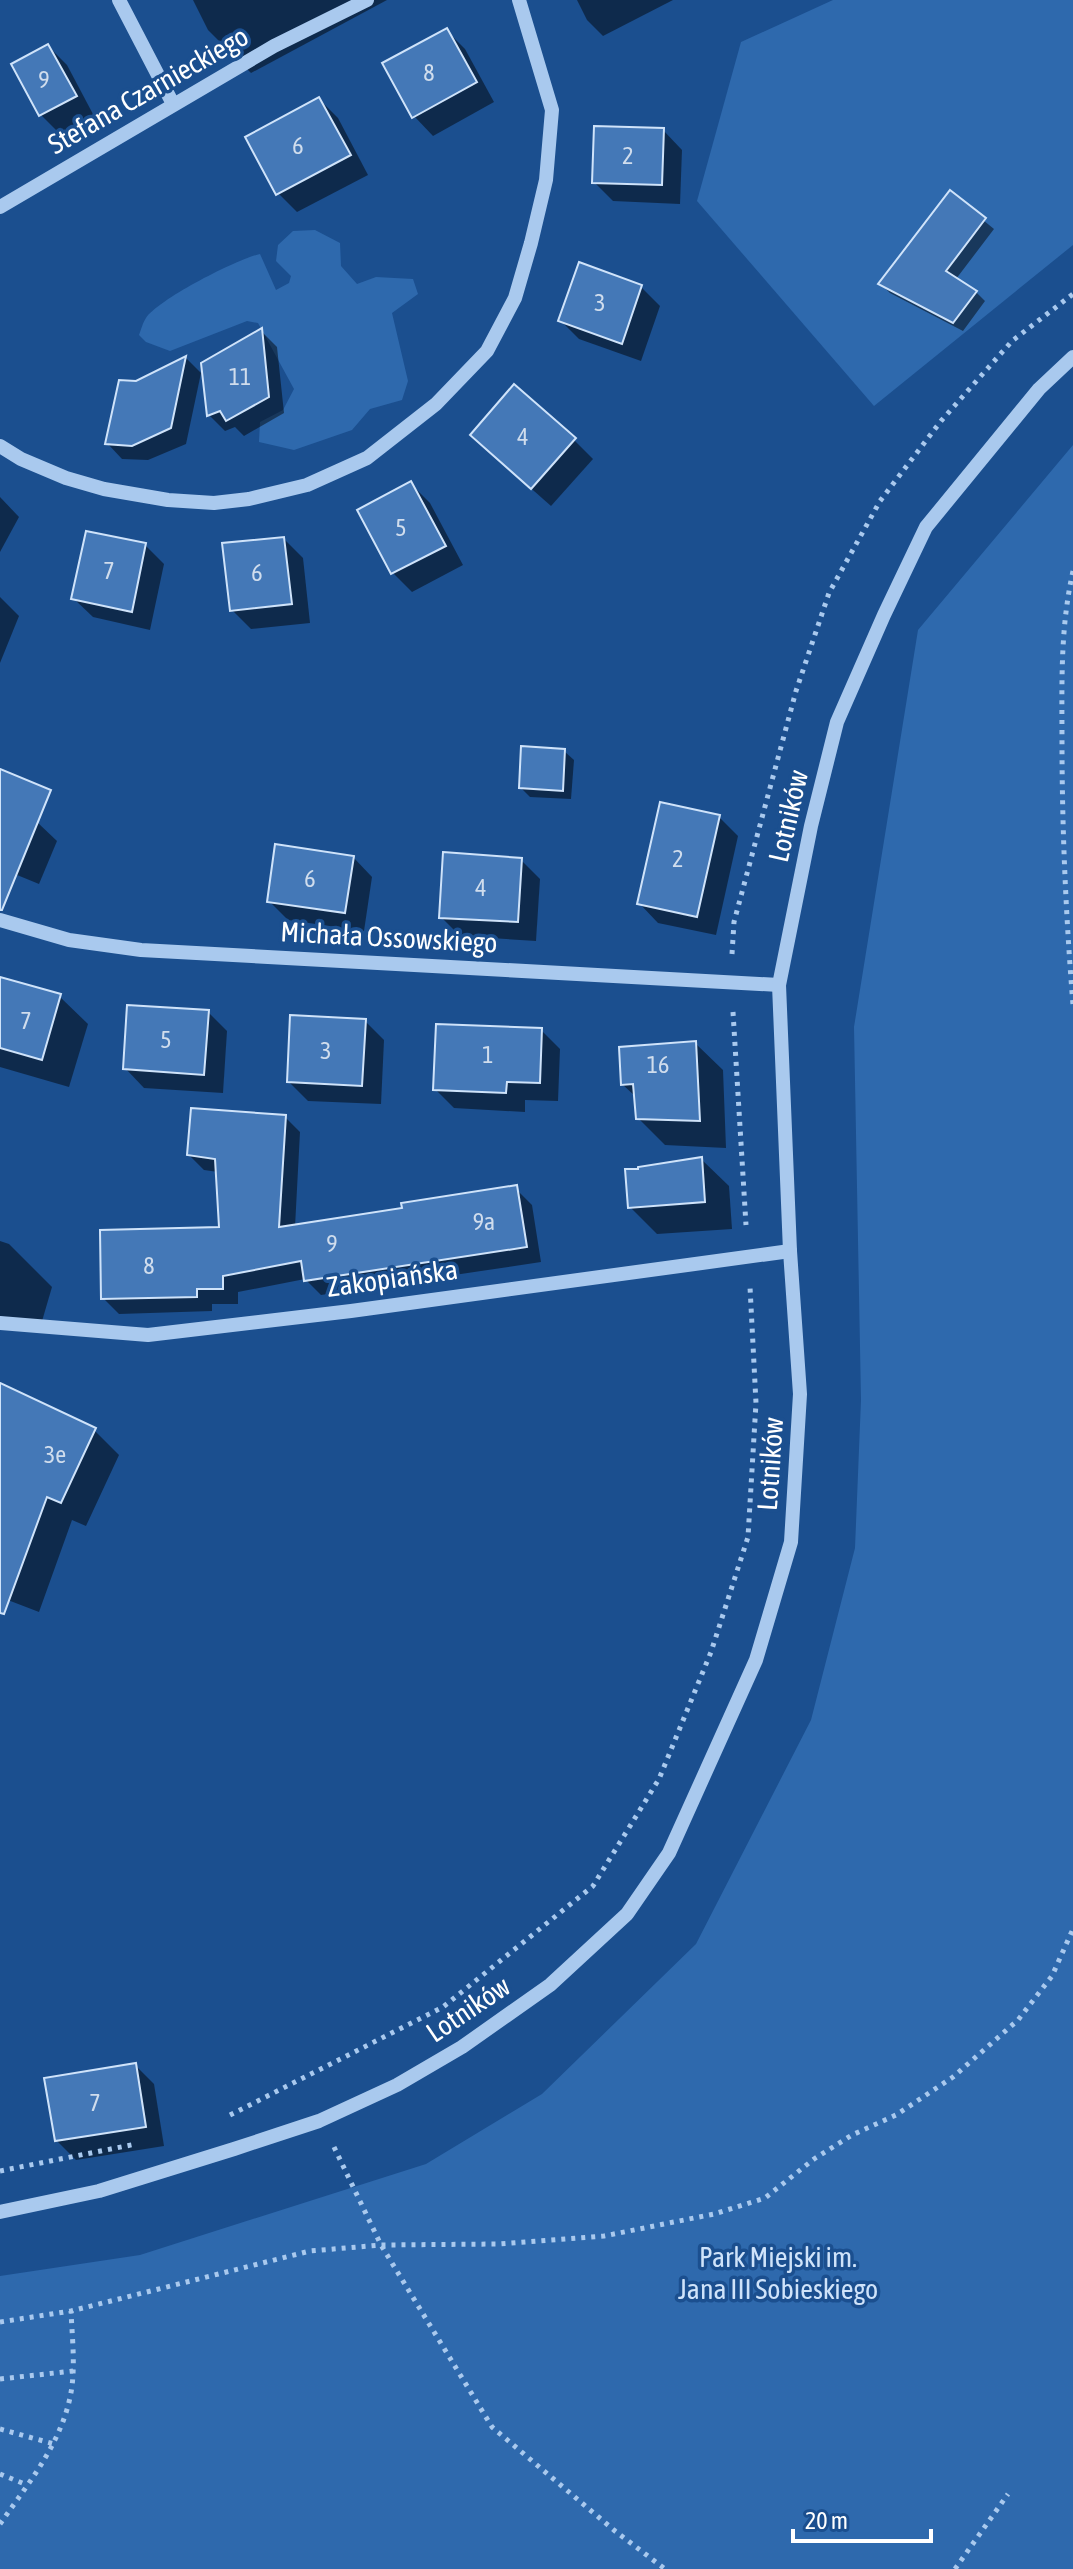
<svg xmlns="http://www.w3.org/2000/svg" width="1073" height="2569" viewBox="0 0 1073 2569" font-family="'Asap Condensed',sans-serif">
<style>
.green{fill:#2e69ad}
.shadow{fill:#0007}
.building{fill:#4478b7;stroke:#cfe3fa;stroke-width:2}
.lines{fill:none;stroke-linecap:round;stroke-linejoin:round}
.path{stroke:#a9c9ee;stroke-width:5;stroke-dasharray:4 6;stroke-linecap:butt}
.minor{stroke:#a9c9ee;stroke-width:14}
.labels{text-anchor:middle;stroke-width:7;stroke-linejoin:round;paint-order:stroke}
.number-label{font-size:24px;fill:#d0dded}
.street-label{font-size:28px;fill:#fff;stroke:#1b4f8f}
.park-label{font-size:28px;fill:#cfe3fa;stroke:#1b4f8f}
</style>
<rect width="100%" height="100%" fill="#1b4f8f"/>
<!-- green -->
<g class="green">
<polygon points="833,0 1073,0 1073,245 874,406 697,201 741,42"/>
<path d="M315 230 340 243 341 266 357 284 376 277 413 279 418 294 392 313 408 381 402 400 370 409 352 430 294 450 259 442 260 422 283 410 294 389 258 323 247 321 170 351 146 342 139 335C141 330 143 322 146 318 159 299 237 259 260 254L276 290 289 283 291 276 276 261 278 245 293 231Z"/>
<polygon points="1073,445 1073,2569 0,2569 0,2276 140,2255 426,2164 542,2094 696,1944 811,1720 855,1548 861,1400 854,1027 918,630"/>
</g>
<!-- shadow -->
<g class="shadow">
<polygon points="193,0 387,0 251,73 208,30"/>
<polygon points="577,0 673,0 603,36 587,20"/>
<polygon points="446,30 465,49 494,102 433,136 414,116"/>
<polygon points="48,46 67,65 94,116 60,134 41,115"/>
<polygon points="319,99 338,118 368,175 297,212 278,193"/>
<polygon points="663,130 682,150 680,204 613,201 594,182"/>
<polygon points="950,193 994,229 956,279 976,292 985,301 963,331 890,293 881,284"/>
<polygon points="580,265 641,287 660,306 641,361 579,339 560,320"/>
<polygon points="261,331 277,347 284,413 244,436 235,427 225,431 209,415 204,364"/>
<polygon points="186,358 201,373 186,444 148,460 122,459 107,443 136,383"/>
<polygon points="574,440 593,459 551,506 492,454"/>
<polygon points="411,484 430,503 463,565 412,592 393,573 360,510"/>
<polygon points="0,497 19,517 0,552"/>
<polygon points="284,539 303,558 310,623 251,629 232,610"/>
<polygon points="145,545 164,564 150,630 93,617 73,598"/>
<polygon points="0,597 19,616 0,663"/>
<polygon points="564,751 574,760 571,799 530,797 521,788"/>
<polygon points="0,799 37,822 57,841 39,884 0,868"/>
<polygon points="719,817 738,836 716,935 658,923 639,903"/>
<polygon points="353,857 372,877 364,931 288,920 269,901"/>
<polygon points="521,860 540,879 536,941 460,936 441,917"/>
<polygon points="0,979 59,996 88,1024 69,1087 0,1067"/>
<polygon points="208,1012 227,1031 223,1093 144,1088 125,1068"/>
<polygon points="365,1021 384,1040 381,1104 308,1101 289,1082"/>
<polygon points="541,1030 560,1049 558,1101 525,1100 525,1112 454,1108 435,1089"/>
<polygon points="695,1043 723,1070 726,1148 665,1145 638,1118 636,1097 622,1084"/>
<polygon points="285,1117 300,1132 295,1227 517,1190 532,1205 541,1262 321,1295 305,1279 238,1292 238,1304 212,1304 212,1311 119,1314 103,1298 221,1229 218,1172 204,1170 189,1155"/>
<polygon points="701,1159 729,1186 732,1229 657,1234 630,1207"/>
<polygon points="0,1241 9,1244 52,1287 40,1328 0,1316"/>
<polygon points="0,1386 94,1430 119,1455 86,1526 72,1520 39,1612 0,1597"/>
<polygon points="135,2065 154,2084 164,2146 76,2160 57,2141"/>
</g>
<!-- building -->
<g class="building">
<polygon points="447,28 477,82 412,118 382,63"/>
<polygon points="48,44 77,96 39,116 11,64"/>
<polygon points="319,97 351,155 276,195 245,137"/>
<polygon points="594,126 664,128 662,185 592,183"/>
<polygon points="950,190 986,218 946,271 977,291 953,323 878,284"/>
<polygon points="579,262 642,285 622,344 558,321"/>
<polygon points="262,328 269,397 226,421 220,411 207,416 201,363"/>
<polygon points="186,356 171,428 132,446 105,444 119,380 136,381"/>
<polygon points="514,384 576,438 531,489 470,435"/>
<polygon points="411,481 446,546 391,574 357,510"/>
<polygon points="86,531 146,543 132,612 71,599"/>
<polygon points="284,537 292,604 230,611 222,543"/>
<polygon points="521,746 565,749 563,791 519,788"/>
<polygon points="0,769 51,790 2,910 0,910"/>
<polygon points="660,802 720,815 697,917 637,904"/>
<polygon points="275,844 354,856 345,913 267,902"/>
<polygon points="443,852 522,858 518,922 439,918"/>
<polygon points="0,977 61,994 42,1060 0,1048"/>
<polygon points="127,1005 209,1010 204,1075 123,1069"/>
<polygon points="290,1015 366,1019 362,1086 287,1082"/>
<polygon points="436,1024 542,1028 540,1083 507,1082 506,1093 433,1090"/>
<polygon points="696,1041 700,1121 636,1119 633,1084 621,1085 619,1047"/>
<polygon points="191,1108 286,1115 279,1227 402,1208 401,1203 517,1185 527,1247 304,1281 301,1261 223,1276 223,1289 197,1289 197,1297 101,1299 100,1230 219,1227 215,1159 187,1155"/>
<polygon points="702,1157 705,1202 628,1208 625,1169 638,1169 638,1167"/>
<polygon points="0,1383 96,1428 61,1503 47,1497 4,1614 0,1613"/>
<polygon points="136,2063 146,2127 55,2141 44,2078"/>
</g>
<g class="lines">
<!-- path -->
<g class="path">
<path d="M1073 571C1060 629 1062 683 1062 742 1062 830 1066 918 1073 1005"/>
<polyline points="732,954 734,922 796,691 829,593 880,501 941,421 1012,341 1073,294"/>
<polyline points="733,1012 746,1225"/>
<polyline points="230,2115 443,2007 593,1886 659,1779 711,1652 748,1537 756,1403 750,1287"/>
<polyline points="334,2147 381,2245 492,2427 615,2531 665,2569"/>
<polyline points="0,2171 136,2144"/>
<polyline points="0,2322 71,2311 310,2251 381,2245 498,2244 604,2236 714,2214 765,2198 814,2159 852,2135 896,2115 953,2077 1018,2020 1052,1976 1073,1929"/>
<polyline points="0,2379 73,2371"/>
<polyline points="0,2429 54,2444"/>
<polyline points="0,2474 27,2485"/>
<path d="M0 2524C30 2481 65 2439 72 2386 75 2361 72 2335 71 2311"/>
<polyline points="955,2569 1008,2494"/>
</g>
<!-- minor -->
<g class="minor">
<polyline points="119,0 173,104"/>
<polyline points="0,207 274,46 367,0"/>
<polyline points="0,446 21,459 66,478 104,489 168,500 214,503 249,499 307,485 367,458 436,404 487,351 515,298 531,243 546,180 552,110 519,0"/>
<polyline points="0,920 69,940 141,950 779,985"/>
<polyline points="0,1323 148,1335 351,1311 790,1251"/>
<polyline points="0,2212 99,2191 234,2149 319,2121 397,2085 462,2047 550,1985 627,1914 669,1853 756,1660 791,1542 800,1394 790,1251 779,985 811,826 837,722 884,615 926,527 1039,389 1073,357"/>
</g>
</g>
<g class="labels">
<!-- number labels -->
<g class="number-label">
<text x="429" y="81">8</text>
<text x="44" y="88">9</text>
<text x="298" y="154">6</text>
<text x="628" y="164">2</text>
<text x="600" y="311">3</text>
<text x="240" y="385">11</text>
<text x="523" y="445">4</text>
<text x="401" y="536">5</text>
<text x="109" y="579">7</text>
<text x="257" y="581">6</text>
<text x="678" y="867">2</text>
<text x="310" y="887">6</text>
<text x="481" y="896">4</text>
<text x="26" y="1029">7</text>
<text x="166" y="1048">5</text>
<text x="326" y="1059">3</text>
<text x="488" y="1063">1</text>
<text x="658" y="1073">16</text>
<text x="484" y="1230">9a</text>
<text x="332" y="1252">9</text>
<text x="149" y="1274">8</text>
<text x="55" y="1463">3e</text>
<text x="95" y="2111">7</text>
</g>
<!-- street labels -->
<g class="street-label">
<text transform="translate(148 90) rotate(-30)" y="10">Stefana Czarnieckiego</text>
<text transform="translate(788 816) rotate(-77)" y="10">Lotników</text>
<text transform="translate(389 937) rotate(3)" y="10">Michała Ossowskiego</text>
<text transform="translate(392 1278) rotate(-8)" y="10">Zakopiańska</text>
<text transform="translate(770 1464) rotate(-86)" y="10">Lotników</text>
<text transform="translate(468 2009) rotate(-34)" y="10">Lotników</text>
</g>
<!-- park labels -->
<g class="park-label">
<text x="778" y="2267">Park Miejski im.<tspan x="778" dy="32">Jana III Sobieskiego</tspan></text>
</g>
</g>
<!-- scale -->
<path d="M793 2529v12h138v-12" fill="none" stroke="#ffffff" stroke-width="4"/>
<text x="805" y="2529" font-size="24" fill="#ffffff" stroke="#1b4f8f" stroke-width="6" paint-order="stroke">20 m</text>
</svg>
